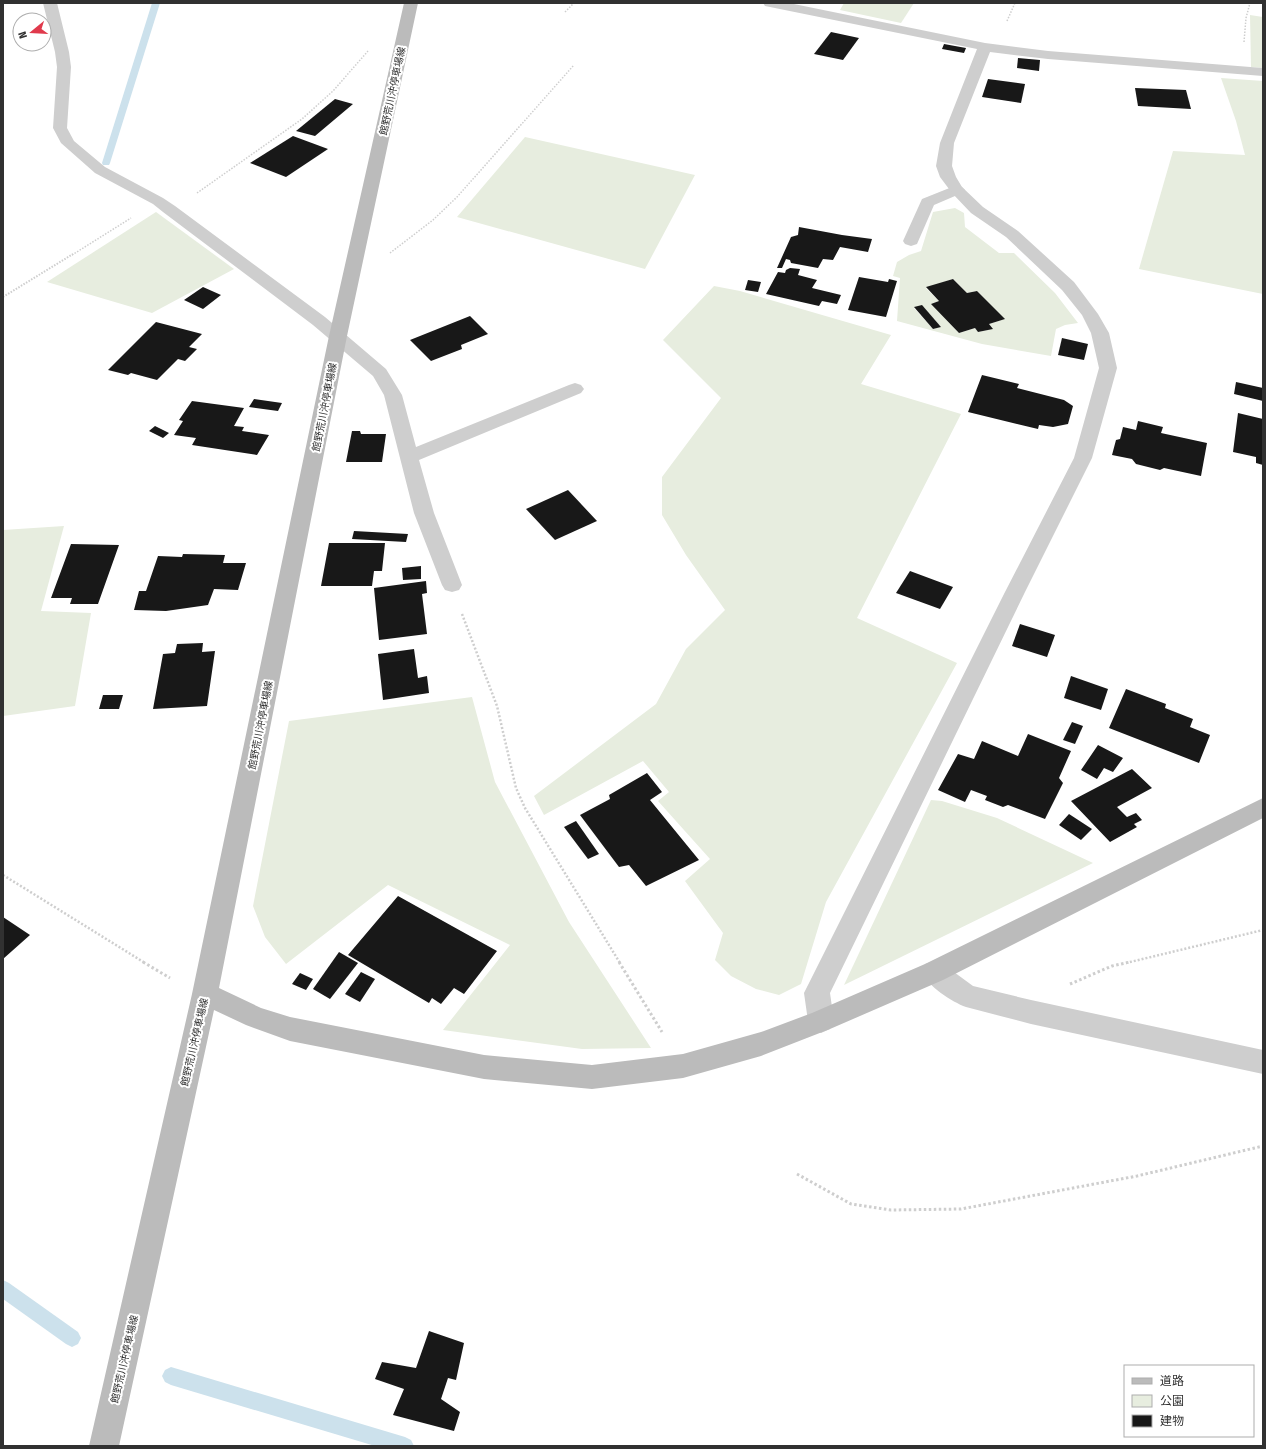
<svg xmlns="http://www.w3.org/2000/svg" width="1266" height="1449" viewBox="0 0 1266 1449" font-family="'Fira Sans Condensed','Noto Sans JP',sans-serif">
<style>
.green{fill:#e7eddf;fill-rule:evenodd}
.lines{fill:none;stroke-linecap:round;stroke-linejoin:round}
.stream{fill:#cce1ec;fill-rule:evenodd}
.building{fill:#181818}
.path-far3{stroke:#cecece;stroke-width:1.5;stroke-dasharray:1.5 1.5;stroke-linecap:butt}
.path-far2{stroke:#cecece;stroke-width:2;stroke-dasharray:1.5 1.5;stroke-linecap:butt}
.path-far1{stroke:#cecece;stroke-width:2.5;stroke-dasharray:2 2;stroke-linecap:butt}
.path{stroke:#cecece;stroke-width:3;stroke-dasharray:2.5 2.5;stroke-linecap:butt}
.lane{fill:#cecece;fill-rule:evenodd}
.street{fill:#cecece;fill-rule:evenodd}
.secondary{fill:#bbb;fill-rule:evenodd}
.labels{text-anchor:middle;stroke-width:4;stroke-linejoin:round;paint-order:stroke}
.street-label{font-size:10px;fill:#313131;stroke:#fff}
</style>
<rect width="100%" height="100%" fill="#fff"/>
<!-- green -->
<g class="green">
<polygon points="844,3 914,3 901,23 840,10"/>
<polygon points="1250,15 1263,17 1263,68 1251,67"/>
<polygon points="1221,78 1263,81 1263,294 1139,269 1173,151 1245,155 1236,121"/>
<polygon points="525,137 695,175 645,269 457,217"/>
<path d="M955 208 964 213 965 227 999 253H1014L1055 293 1078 323 1065 325 1056 329 1051 356 982 344 897 321 900 278 893 276 897 262 909 255 921 251 933 212ZM953 279 967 293 977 291 1004 319 989 324 992 329 978 332 975 328 959 333 932 304 939 301 926 288ZM922 306 941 327H940L933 329 914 308Z"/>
<polygon points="156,212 234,269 152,313 47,282"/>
<polygon points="714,286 740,291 891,335 861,384 961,414 857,618 957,663 826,902 801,984 779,995 756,989 731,976 715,960 723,933 685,881 710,859 658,801 669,792 643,761 544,815 534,796 656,704 686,649 725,610 686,555 662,515 662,477 721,398 663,340"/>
<polygon points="64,526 41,611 91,613 75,706 3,716 3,530"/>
<polygon points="472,697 495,782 569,922 651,1048 582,1049 443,1030 510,945 388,885 286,964 265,937 253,906 289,721"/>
<polygon points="931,800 942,801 997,818 1093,863 844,985"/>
</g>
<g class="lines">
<!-- stream -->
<g class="stream">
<polygon points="152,3 160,3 110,163 109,165 103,165 102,163"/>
<polygon points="3,1280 9,1283 78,1332 81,1338 78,1344 72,1347 66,1344 3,1299"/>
<polygon points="171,1367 405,1437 411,1440 414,1446 375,1446 171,1385 165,1382 162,1376 165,1370"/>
</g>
</g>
<!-- building -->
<g class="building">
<polygon points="831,32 859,38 843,60 814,54"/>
<polygon points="944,44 966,48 964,53 942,49"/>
<polygon points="1018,58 1040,60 1039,71 1017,68"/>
<polygon points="988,79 1025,84 1021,103 982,97"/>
<polygon points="1135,88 1186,90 1191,109 1138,106"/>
<polygon points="335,99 353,104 315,136 296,131"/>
<polygon points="293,136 328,149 286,177 250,163"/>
<polygon points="799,227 842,235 872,239 868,252 840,247 833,260 823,259 818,268 791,263 790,260 786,259 782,268 777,268 791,237 798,235"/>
<polygon points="790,268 800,269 798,275 817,280 812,288 841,295 837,304 822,301 819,306 766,294 778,272 785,273 786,270"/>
<polygon points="859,277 888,282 889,279 897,281 886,317 848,310"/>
<polygon points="953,279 967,293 977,291 1005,319 989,324 993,329 978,332 975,328 959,333 931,304 939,301 926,287"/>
<polygon points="748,280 761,282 758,292 745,290"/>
<polygon points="203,287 221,295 203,309 184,300"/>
<polygon points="922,305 941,327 933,329 914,307"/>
<polygon points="470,316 488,334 461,345 462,349 431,361 410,340"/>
<polygon points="156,322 202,334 189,347 197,349 185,361 178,359 157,380 131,373 128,375 108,370"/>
<polygon points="1062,338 1088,344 1084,360 1058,355"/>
<polygon points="982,375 1019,384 1017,388 1064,400 1073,406 1068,424 1053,427 1039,425 1038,429 968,412"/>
<polygon points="1236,382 1263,388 1263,401 1234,394"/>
<polygon points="254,399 282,403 278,411 249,407"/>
<polygon points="192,401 244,408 234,426 244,427 242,431 269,435 257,455 192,445 196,438 174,435 183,421 179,420"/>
<polygon points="1238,413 1263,419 1263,465 1256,463 1256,457 1233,452"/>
<polygon points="1138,421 1163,427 1161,433 1207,443 1201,476 1164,468 1160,470 1136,464 1132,459 1112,455 1116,440 1120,439 1123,427 1136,430"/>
<polygon points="155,426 169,433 163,438 149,431"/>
<polygon points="352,431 360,431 361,434 386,434 382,462 346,462"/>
<polygon points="568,490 597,521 555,540 526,509"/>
<polygon points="354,531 408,534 406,542 352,539"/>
<polygon points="329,543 385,543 382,571 374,571 372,586 321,586"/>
<polygon points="71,544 119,545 98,604 70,604 72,598 51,598"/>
<polygon points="183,554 225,555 223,563 246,563 238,590 214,589 208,605 166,611 134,610 139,591 146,591 158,556 182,557"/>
<polygon points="421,566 421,579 403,580 402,568"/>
<polygon points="910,571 953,587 940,609 896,593"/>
<polygon points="426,581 427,593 422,594 427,634 379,640 374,588"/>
<polygon points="1020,624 1055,635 1047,657 1012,646"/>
<polygon points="203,643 202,652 215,651 207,706 153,709 163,654 175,653 177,644"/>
<polygon points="414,649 418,678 427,676 429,693 383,700 378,654"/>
<polygon points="1071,676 1108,689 1101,710 1064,698"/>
<polygon points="1126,689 1166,704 1165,708 1193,719 1190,727 1210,735 1199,763 1109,728"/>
<polygon points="103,695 123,695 119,709 99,709"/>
<polygon points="1072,722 1083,726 1075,744 1063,740"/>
<polygon points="1028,734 1071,751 1059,778 1063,783 1045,819 1008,805 1003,807 985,800 987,796 971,790 965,802 938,790 958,754 974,759 982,741 1018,756"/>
<polygon points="1098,745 1123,758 1113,772 1104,768 1097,779 1081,770"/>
<polygon points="1132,769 1152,788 1117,807 1127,817 1136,813 1142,820 1134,824 1137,827 1110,842 1071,801"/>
<polygon points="647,773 662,792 650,800 699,860 646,886 629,865 619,867 580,815 610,799 609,795"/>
<polygon points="1069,814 1092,829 1081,840 1059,825"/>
<polygon points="576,821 599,854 588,859 564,827"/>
<polygon points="398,896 497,951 464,994 454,988 441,1004 432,998 429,1003 348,955"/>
<polygon points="3,917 30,935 3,959"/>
<polygon points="339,952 358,963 330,999 313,989"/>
<polygon points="361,972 375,979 360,1002 345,994"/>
<polygon points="300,973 313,979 306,990 292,984"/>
<polygon points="429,1331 464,1343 456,1380 448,1378 441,1399 460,1412 454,1431 393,1415 404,1389 375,1379 382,1362 416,1368"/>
</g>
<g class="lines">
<!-- path-far3 -->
<g class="path-far3">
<polyline points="565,12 574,3"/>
<polyline points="1007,21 1015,3"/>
<polyline points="1244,42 1246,18 1250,3"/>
<polyline points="197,193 302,119 333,91 368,51"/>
<polyline points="390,253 433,220 457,197 574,65"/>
<polyline points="72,255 131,218"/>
</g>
<!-- path-far2 -->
<polyline class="path-far2" points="3,297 73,254"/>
<!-- path-far1 -->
<g class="path-far1">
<polyline points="462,614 497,706 516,788 525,808 620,963"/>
<polyline points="3,875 145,963"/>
<polyline points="1126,963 1263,930"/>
</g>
<!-- path -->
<g class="path">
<polyline points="143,962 170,978"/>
<polyline points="619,962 662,1032"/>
<polyline points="1070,984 1112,966 1130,962"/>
<polyline points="797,1174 851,1204 891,1210 961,1209 1137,1176 1263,1146"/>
</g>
<!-- lane -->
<polygon class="lane" points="957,185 962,187 965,190 962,193 934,205 917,244 911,246 905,244 903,241 922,199"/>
<!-- street -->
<g class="street">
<polygon points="43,3 57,3 69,52 71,67 67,128 74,141 105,167 163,198 175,206 325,317 386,369 402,395 416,447 569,385 575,383 581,385 584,389 581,393 419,460 434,513 462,585 459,590 452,592 445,590 442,585 414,513 384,395 373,376 313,325 163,212 153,204 95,173 61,143 53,128 57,67 55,52"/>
<polygon points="763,3 789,3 985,43 1048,51 1263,68 1263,76 1048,59 990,52 954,143 952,166 956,177 962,187 983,207 1018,231 1074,282 1098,314 1109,333 1117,368 1092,458 1025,592 830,993 834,1021 830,1029 821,1033 812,1029 808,1021 804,993 1005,592 1074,458 1099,368 1091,333 1082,315 1062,290 1006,237 971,213 952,193 940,177 936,166 940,143 977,49 770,7 765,6"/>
<path d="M934 961 943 964 973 986 1031 1000 1263 1050V1074L1031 1024 966 1007C952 1002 928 986 921 972L925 964Z"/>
</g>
<!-- secondary -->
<polygon class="secondary" points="404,3 418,3 347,336 219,988 261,1008 290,1017 484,1055 592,1065 683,1054 761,1032 812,1013 925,964 1263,798 1263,818 943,980 830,1029 761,1056 683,1078 592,1089 484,1079 290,1041 246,1025 214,1010 119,1446 89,1446 192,994 329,336"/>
</g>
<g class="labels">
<!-- street labels -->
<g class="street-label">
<text transform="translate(392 91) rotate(-78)" y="4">館野荒川沖停車場線</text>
<text transform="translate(324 407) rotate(-79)" y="4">館野荒川沖停車場線</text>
<text transform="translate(260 725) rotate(-79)" y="4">館野荒川沖停車場線</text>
<text transform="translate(194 1042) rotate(-77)" y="4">館野荒川沖停車場線</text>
<text transform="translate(124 1359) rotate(-77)" y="4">館野荒川沖停車場線</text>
</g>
</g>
<!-- border -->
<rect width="1266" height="1449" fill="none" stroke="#313131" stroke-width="8"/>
<!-- legend -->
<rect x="1124" y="1365" width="130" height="72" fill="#ffffff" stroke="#adadad"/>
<rect x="1132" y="1378" width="20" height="6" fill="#bbbbbb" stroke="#adadad"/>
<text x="1160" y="1385" font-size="12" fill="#313131">道路</text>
<rect x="1132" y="1395" width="20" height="12" fill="#e7eddf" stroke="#adadad"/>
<text x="1160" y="1405" font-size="12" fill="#313131">公園</text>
<rect x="1132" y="1415" width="20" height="12" fill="#181818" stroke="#adadad"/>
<text x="1160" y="1425" font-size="12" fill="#313131">建物</text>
<!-- north arrow -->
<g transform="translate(32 32) rotate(252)"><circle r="19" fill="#ffffff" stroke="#adadad"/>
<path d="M0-3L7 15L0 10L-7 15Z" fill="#e03a4c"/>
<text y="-6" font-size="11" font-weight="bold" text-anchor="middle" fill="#313131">N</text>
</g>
</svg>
